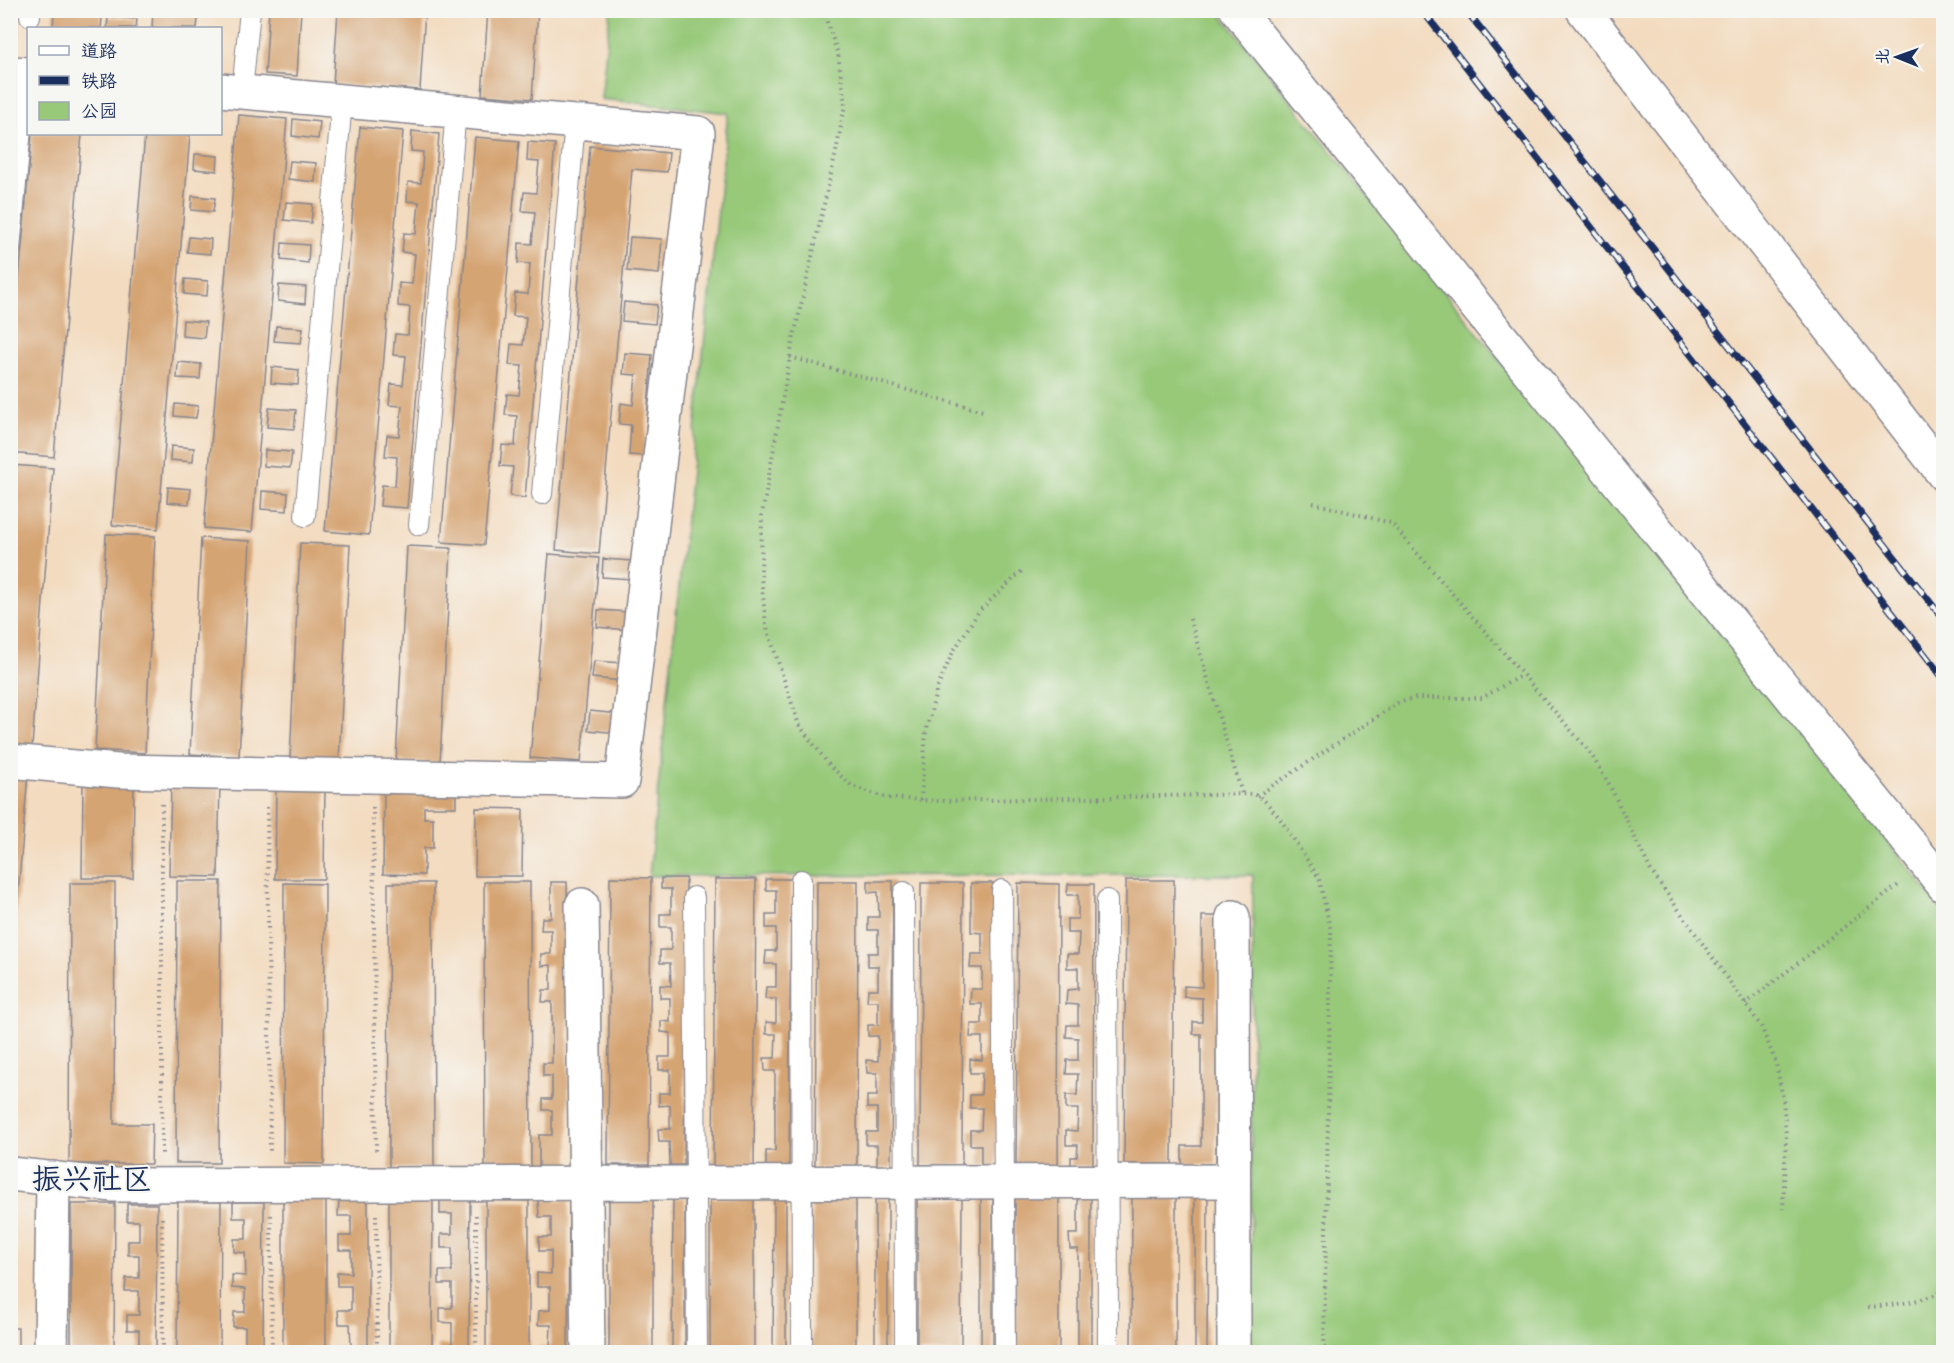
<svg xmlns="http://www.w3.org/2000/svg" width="1954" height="1363" viewBox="0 0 1954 1363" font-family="Caveat,'LXGW WenKai TC',sans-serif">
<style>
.green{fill:#97c979;stroke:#597c6c;stroke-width:1.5}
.building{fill:#d5a473}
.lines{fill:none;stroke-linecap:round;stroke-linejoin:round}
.lane-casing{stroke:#87858e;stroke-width:22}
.street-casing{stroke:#87858e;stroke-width:36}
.secondary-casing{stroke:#87858e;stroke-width:36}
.path{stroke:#87858e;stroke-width:4;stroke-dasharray:1.5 4.5;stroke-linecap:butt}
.lane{stroke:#fff;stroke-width:20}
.street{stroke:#fff;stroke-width:33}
.secondary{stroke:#fff;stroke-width:33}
.rail-casing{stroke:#1b2f5e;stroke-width:7}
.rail{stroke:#f6f6f2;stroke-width:4.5;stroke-dasharray:14;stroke-linecap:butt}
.labels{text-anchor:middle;stroke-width:4.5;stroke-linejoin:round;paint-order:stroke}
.neighbourhood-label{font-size:30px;fill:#1b2f5e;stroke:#f6f6f2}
</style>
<rect width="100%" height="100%" fill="#f6f6f2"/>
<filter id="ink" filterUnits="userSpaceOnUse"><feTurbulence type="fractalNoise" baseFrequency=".0167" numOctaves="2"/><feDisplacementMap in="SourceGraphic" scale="12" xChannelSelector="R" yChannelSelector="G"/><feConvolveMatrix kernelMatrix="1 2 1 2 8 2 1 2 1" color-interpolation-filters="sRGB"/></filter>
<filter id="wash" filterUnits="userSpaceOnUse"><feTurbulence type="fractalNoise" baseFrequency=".008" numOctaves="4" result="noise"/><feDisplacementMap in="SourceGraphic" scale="24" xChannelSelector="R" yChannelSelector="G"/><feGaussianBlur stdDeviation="1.35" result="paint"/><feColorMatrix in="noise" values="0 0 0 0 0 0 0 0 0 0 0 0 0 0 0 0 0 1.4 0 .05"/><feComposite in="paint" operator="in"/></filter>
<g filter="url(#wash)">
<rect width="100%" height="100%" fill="#f3dbbf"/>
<!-- green -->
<polygon class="green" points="610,11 1218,11 1943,910 1943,1352 1250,1352 1253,875 649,876 728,113 601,99"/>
<g id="blocks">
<!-- building -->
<g class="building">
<polygon points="10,10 18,10 16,40 10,40"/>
<polygon points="54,10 103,10 101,28 53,28"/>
<polygon points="153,10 199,10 197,28 152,28"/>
<polygon points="269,10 301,10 297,76 265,74"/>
<polygon points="338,10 425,10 420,90 333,84"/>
<polygon points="488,10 538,10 532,99 482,95"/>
<polygon points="108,17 137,19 136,28 107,28"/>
<polygon points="239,115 287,119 252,532 204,528"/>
<polygon points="293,119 320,122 318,139 292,136"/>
<polygon points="360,127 403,131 369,535 325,531"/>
<polygon points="412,131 439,134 407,508 380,506 382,485 395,486 397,457 385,456 387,435 399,436 402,406 389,405 391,384 403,385 406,356 393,355 395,334 408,335 410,307 398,306 399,283 412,284 415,254 402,252 404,233 416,234 419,202 407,201 408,182 421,183 423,152 411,151"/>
<polygon points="32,134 82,134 54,457 10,453 10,380"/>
<polygon points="145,134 190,134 158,529 112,525"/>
<polygon points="475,137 519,141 484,545 441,542"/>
<polygon points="528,142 555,144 525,498 510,496 513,467 500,466 502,445 515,446 517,416 505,415 507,394 519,395 522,366 509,365 511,344 523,345 526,317 513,316 515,293 528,294 530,264 518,263 519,243 532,244 535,212 522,211 524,192 536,193 539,162 527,161"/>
<polygon points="590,146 669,153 667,172 632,169 599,554 556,550"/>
<polygon points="195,154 218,156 217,171 194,169"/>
<polygon points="290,161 316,163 315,182 288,179"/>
<polygon points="192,196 215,198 213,212 191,210"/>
<polygon points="286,202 313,204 311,223 284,220"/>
<polygon points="189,237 211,239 210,254 187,252"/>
<polygon points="630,237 662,239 659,274 627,271"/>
<polygon points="282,243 309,245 308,263 281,260"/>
<polygon points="185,279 208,281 207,296 184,294"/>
<polygon points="279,285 306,287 305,304 278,301"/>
<polygon points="624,302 657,305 655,324 622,321"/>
<polygon points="183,320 206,322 204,338 182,336"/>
<polygon points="276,326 303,328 301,343 274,341"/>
<polygon points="625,353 652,355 644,456 629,455 631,425 619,424 621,403 633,405 636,375 623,374"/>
<polygon points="178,362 201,364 200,379 177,378"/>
<polygon points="272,367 299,370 298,385 271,383"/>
<polygon points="175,404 198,406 196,418 174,416"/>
<polygon points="269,408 296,410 294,429 267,427"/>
<polygon points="171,446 194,448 193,462 170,460"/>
<polygon points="265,450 292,452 290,468 264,466"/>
<polygon points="10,465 53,468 32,747 10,746"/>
<polygon points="168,487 191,489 189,504 167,502"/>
<polygon points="262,491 288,493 287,511 261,509"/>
<polygon points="106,534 155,536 145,753 95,750"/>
<polygon points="201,538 250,541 239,757 190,754"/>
<polygon points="300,543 350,545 339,761 290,759"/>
<polygon points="407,546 451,548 440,763 396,761"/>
<polygon points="549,554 599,558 581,762 530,758"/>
<polygon points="603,559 633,561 631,579 602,577"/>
<polygon points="598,610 628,612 627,630 597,627"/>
<polygon points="594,661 624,663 622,681 592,678"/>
<polygon points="590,711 619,714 618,733 588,730"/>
<polygon points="10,772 28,774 12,965 10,965"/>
<polygon points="83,779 134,779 133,878 82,878"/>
<polygon points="171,780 220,781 218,877 169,876"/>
<polygon points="276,783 325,783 324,879 275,879"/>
<polygon points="384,787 456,787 456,807 424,807 424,818 433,818 433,848 424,848 424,875 383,874"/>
<polygon points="476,808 523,809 522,876 475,876"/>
<polygon points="610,877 651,878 649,1165 608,1165"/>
<polygon points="661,878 686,878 684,1165 670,1165 669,1142 659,1142 658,1129 670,1129 670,1105 659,1106 659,1093 670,1093 670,1070 659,1070 659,1057 670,1057 670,1033 661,1032 661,1021 670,1022 670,998 660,998 660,985 671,986 670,963 660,963 660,950 671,950 671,927 660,927 660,914 671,914 671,889 661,889"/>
<polygon points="715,879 756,879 754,1166 713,1166"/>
<polygon points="766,879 791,879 789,1166 766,1166 766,1151 775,1151 775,1071 765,1071 764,1058 775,1058 776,1034 766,1034 766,1022 776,1023 776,999 765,999 766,987 776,987 776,964 765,964 766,951 776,951 776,928 766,928 766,915 776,915 776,890 766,890"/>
<polygon points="1126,880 1174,880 1172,1164 1124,1164"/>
<polygon points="177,881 221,881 219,1163 176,1163"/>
<polygon points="817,881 858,881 857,1168 815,1168"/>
<polygon points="868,881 893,881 891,1168 877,1168 877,1145 866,1145 866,1132 877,1132 877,1108 867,1108 867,1096 877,1096 877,1073 867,1073 866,1060 878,1061 878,1036 868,1036 868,1025 878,1025 878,1001 867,1001 868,989 878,989 878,966 868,966 868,953 878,953 878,930 868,930 868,917 879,917 878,892 868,893"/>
<polygon points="484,882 530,882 531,1171 485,1171"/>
<polygon points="551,882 567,882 569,1171 539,1171 539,1135 552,1135 552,1110 543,1110 543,1099 552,1099 552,1076 543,1076 543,1063 552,1063 552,1002 542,1002 543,990 551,990 551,965 541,966 541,954 551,954 551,930 541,930 542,918 551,918"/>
<polygon points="70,883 115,883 114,1124 152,1124 151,1164 69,1164"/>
<polygon points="284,883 325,884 324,1164 283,1163"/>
<polygon points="388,883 433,883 434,1168 389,1168"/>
<polygon points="921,883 963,883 962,1165 920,1165"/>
<polygon points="971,883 998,883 997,1166 981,1165 981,1145 970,1145 970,1130 981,1130 982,1108 970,1108 970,1095 981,1095 982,1073 970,1073 970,1059 982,1060 982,1037 970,1037 971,1024 982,1024 982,1004 970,1004 971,989 982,989 982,968 970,968 971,954 982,954 982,933 971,932"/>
<polygon points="1018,883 1059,884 1058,1166 1016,1165"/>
<polygon points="1068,884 1094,884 1093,1166 1071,1166 1071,1157 1077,1157 1078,1145 1066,1145 1066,1130 1077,1131 1078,1109 1066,1109 1066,1095 1077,1095 1078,1074 1066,1074 1067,1060 1078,1060 1078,1038 1066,1037 1067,1025 1078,1025 1078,1005 1066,1004 1067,990 1078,989 1078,968 1067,968 1067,954 1078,954 1079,933 1067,933 1067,919 1078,919 1078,895 1067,895"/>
<polygon points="1202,916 1217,916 1216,1164 1182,1164 1182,1146 1201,1146 1201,1034 1193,1034 1193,1022 1202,1022 1202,998 1184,997 1184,986 1202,987"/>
<polygon points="1132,1195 1176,1195 1176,1352 1131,1352"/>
<polygon points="1195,1195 1208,1195 1207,1352 1195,1352"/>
<polygon points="440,1197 470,1197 469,1352 438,1352 438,1345 452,1345 452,1323 440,1322 440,1308 452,1308 452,1284 439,1284 439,1271 452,1271 452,1248 441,1248 441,1234 452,1234 452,1214 440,1214"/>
<rect x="609" y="1197" width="44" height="155"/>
<polygon points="685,1197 685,1352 672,1352 673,1198"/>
<polygon points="1015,1197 1059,1198 1059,1352 1015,1352"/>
<polygon points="1078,1197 1091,1198 1091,1352 1078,1352 1078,1249 1070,1249 1069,1234 1078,1234"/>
<polygon points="389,1198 433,1198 432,1352 389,1352"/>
<rect x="710" y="1198" width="44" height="154"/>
<polygon points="774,1198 786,1198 786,1352 773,1352"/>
<rect x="283" y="1199" width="43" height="153"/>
<polygon points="339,1199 368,1199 368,1352 337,1352 337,1346 351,1347 350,1324 339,1324 338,1310 351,1310 351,1286 337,1286 337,1272 351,1273 351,1250 339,1250 339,1236 351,1236 351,1216 338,1216"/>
<rect x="812" y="1199" width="44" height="153"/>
<rect x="875" y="1199" width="13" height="153"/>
<polygon points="917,1199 962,1199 961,1352 917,1352"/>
<rect x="981" y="1199" width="12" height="153"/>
<polygon points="486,1200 529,1201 529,1352 486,1352"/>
<polygon points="538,1200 569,1200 568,1352 536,1352 536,1347 550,1347 551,1325 538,1325 539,1311 550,1310 550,1287 537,1287 537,1273 551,1274 551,1251 539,1251 539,1237 551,1237 551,1217 539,1217"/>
<polygon points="178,1201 221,1202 220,1352 177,1352"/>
<polygon points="233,1202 264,1202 263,1352 231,1352 231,1349 245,1349 245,1327 233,1327 234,1312 245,1312 245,1289 232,1288 232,1275 246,1276 245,1253 234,1252 234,1239 246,1239 246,1218 233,1218"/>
<polygon points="71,1204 115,1204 114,1352 71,1352"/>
<polygon points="127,1204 157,1204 156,1352 139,1352 139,1330 127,1330 127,1315 139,1315 139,1291 125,1291 126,1278 139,1278 139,1255 128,1255 128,1241 139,1241 139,1221 127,1221"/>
<rect x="10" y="1328" width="8" height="24"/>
</g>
</g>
</g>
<g filter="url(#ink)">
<use href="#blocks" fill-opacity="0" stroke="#87858e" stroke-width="1.5"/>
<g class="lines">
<defs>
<g id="lane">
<polyline points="30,16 30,10"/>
<polyline points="242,92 250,10"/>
<polyline points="10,249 26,74"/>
<polyline points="542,494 575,122"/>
<polyline points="305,516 342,101"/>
<polyline points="419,525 456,111"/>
<polyline points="801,880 802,1352"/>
<polyline points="1002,890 1005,1352"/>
<polyline points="904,892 905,1352"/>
<polyline points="694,897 697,1352"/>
<polyline points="1107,900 1108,1352"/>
</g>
<g id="street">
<polyline points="1237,10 1944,886"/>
<polyline points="10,73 28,74"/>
<polyline points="10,761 118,771 622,781 698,133 220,90"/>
<polyline points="582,905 588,1352"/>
<polyline points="1233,917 1234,1352"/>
<polyline points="10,1174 113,1185 1233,1181"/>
<polyline points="51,1352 53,1178"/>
</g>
<polyline id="secondary" points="1583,10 1944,475"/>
</defs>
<!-- lane casing -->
<use href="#lane" class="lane-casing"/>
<!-- street casing -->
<use href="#street" class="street-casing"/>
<!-- secondary casing -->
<use href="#secondary" class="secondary-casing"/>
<!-- path -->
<g class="path">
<polyline points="823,10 838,54 845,105 836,152 793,340 762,515 761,577 766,625 799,725 829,765 852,786 887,798 941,801 1253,794 1263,799 1279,817 1319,878 1331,931 1324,1352"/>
<polyline points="790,357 983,411"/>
<polyline points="1313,503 1391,523 1589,751 1609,784 1651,871 1761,1026 1776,1063 1783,1098 1786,1135 1783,1209"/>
<polyline points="1190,619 1242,794"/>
<polyline points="1257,796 1398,703 1416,698 1482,698 1522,675"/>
<polyline points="921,800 926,731 937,688 953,652 979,611 1024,569"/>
<polyline points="162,804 162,1154"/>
<polyline points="267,807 270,1151"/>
<polyline points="373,807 376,1151"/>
<polyline points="1745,1004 1901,883"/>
<polyline points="271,1215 272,1352"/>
<polyline points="376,1215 377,1352"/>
<polyline points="476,1215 476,1352"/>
<polyline points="162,1218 163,1352"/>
<path d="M1868 1307C1894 1305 1920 1302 1944 1291"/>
</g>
<!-- lane -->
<use href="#lane" class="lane"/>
<!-- street -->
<use href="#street" class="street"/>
<!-- secondary -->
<use href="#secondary" class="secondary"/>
<defs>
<g id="rail">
<polyline points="1422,10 1944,679"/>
<polyline points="1466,10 1944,620"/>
</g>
</defs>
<!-- rail casing -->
<use href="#rail" class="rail-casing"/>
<!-- rail -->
<use href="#rail" class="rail"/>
</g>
</g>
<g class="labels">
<!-- neighbourhood labels -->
<g class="neighbourhood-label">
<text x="92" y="1189">振兴社区</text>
</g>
</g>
<!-- margin -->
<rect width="1954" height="1363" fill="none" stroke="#f6f6f2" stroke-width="36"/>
<!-- legend -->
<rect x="27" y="27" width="195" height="108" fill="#f6f6f2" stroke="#9ea6b7" stroke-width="1.5"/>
<rect x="39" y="46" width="30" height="9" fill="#ffffff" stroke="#9ea6b7" stroke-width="1.5"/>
<text x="81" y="57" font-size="18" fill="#1b2f5e">道路</text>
<rect x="39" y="76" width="30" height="9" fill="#1b2f5e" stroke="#9ea6b7" stroke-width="1.5"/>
<text x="81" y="87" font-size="18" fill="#1b2f5e">铁路</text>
<rect x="39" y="102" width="30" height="18" fill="#97c979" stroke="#9ea6b7" stroke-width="1.5"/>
<text x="81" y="117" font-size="18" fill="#1b2f5e">公园</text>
<!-- north arrow -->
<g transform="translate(1897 57) rotate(271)" stroke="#f6f6f2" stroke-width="4.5" paint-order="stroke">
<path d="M0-4.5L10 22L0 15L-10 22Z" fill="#1b2f5e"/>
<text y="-9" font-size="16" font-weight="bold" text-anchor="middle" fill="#1b2f5e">北</text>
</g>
</svg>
